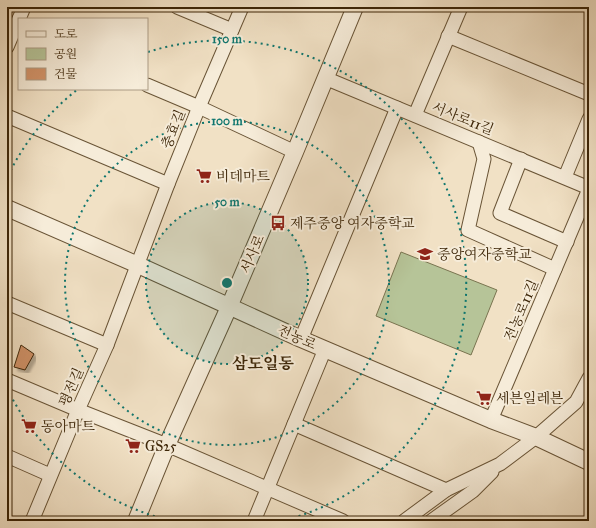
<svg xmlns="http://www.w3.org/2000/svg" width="596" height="528" viewBox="0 0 596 528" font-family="'IM FELL Great Primer','Noto Serif KR',serif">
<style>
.green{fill:#b6c498;stroke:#797450}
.building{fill:#d19268;stroke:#3c2507;filter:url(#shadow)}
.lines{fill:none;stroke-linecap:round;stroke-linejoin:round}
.minor-casing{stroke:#695436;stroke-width:15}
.tertiary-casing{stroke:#695436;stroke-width:18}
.minor{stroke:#f6ecd9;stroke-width:13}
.tertiary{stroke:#f6ecd9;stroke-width:16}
.ring{fill:none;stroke:#0f766e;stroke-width:2;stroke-dasharray:2 4}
.labels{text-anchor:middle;stroke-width:4;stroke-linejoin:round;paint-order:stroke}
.street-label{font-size:14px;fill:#3c2507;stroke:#f6ecd9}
.poi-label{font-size:14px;fill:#3c2507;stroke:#f6ecd9;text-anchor:start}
.quarter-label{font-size:16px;font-weight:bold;fill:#3c2507;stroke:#f6ecd9}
.centre{fill:#0f766e;stroke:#f6ecd9;stroke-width:2}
.ring-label{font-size:12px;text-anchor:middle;font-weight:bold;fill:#0f766e;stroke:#f6ecd9;stroke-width:4;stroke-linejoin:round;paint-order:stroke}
</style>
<defs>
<filter id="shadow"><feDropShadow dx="3.5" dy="3.5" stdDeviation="1" flood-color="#0004"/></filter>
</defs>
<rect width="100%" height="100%" fill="#f1e1c5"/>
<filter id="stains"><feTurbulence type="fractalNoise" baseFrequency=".005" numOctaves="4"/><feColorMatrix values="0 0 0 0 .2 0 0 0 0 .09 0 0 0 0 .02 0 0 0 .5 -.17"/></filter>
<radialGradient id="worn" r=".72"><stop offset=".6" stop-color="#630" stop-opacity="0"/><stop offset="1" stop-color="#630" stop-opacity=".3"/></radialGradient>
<!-- green -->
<polygon class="green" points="401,252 497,290 471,355 376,316"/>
<!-- building -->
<polygon class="building" points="21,345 34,354 25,370 14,367"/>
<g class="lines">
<defs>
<g id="minor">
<polyline points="177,7 232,30"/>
<polyline points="19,19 24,7"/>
<polyline points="448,36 589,94"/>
<polyline points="7,47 19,19"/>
<polyline points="325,78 589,188"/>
<polyline points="147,85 199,107 295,152"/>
<polyline points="415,115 461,7"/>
<polyline points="7,116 168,184"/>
<polyline points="479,142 484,159 468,230 555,269"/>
<polyline points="521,159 500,213 567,242"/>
<polyline points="565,177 589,119"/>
<polyline points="7,303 107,345"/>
<polyline points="301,339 397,108"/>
<polyline points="7,380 78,410 167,445 343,521"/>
<polyline points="491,420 589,189"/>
<polyline points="294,424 446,490"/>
<polyline points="7,456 50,475"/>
<polyline points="32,521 78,410 107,345 168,184 199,107 242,7"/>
<polyline points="254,521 325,349"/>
<polyline points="404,521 446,490 500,464 536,437 576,402 589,378"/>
<polyline points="431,521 473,491 492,472"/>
</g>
<g id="tertiary">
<polyline points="7,208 138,265 301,339 491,420 536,437 589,462"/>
<polyline points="136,521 167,445 229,307 295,152 355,7"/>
</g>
</defs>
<!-- minor casing -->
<use href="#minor" class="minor-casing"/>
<!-- tertiary casing -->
<use href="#tertiary" class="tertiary-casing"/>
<!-- minor -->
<use href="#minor" class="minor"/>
<!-- tertiary -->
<use href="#tertiary" class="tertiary"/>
</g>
<!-- distance rings -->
<circle cx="227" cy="283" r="81" fill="#0f766e" fill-opacity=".12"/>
<g class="ring">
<circle cx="227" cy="283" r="81"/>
<circle cx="227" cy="283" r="162"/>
<path d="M172 521A244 244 0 0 1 8 390M8 176A244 244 0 0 1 78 89M148 52A244 244 0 1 1 282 521"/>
</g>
<!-- icons -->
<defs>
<symbol id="supermarket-bare" viewBox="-9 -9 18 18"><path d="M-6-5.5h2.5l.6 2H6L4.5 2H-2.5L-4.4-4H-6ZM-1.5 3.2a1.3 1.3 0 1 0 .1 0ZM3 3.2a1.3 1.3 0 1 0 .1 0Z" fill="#8f2418" stroke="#f6ecd9" stroke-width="2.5" paint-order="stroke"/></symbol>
<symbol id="bus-bare" viewBox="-9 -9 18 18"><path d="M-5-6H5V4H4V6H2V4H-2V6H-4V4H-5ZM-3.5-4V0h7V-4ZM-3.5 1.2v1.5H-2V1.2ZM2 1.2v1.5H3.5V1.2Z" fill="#8f2418" stroke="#f6ecd9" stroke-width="2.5" paint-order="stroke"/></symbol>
<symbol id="school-bare" viewBox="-9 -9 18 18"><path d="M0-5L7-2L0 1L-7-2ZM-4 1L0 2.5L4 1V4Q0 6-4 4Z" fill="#8f2418" stroke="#f6ecd9" stroke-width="2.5" paint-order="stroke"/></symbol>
</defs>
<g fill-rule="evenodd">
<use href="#supermarket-bare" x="193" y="165" width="22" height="22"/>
<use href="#bus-bare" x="267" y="212" width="22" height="22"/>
<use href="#school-bare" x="414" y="243" width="22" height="22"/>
<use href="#supermarket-bare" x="473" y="387" width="22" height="22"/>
<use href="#supermarket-bare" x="18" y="415" width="22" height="22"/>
<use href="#supermarket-bare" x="122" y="435" width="22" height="22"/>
</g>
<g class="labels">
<!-- street labels -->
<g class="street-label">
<text transform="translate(463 118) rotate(22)" y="5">서사로11길</text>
<text transform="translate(173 129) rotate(-68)" y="5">충효길</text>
<text transform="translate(252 254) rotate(-67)" y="5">서사로</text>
<text transform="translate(521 310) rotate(-67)" y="5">전농로11길</text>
<text transform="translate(297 337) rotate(24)" y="5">전농로</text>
<text transform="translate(71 387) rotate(-66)" y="5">평전길</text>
</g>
<!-- poi labels -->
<g class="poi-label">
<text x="216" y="181">비데마트</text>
<text x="290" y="228">제주중앙 여자중학교</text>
<text x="437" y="259">중앙여자중학교</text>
<text x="496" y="403">세븐일레븐</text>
<text x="41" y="431">동아마트</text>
<text x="145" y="451">GS25</text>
</g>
<!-- quarter labels -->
<g class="quarter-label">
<text x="263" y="369">삼도일동</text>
</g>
</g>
<circle cx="227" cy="283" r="6" class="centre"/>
<g class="ring-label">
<text x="227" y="43">150 m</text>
<text x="227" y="125">100 m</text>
<text x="227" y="206">50 m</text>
</g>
<!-- margin -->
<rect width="596" height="528" fill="none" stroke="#f1e1c5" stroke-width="24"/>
<rect x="8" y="8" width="580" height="512" fill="none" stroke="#3c2507" stroke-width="2"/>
<rect x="12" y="12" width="572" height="504" fill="none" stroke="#3c2507"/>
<!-- legend -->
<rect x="18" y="18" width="130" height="72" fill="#f6ecd9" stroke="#ac9c85"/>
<rect x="26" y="31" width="20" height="6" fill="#f6ecd9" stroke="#ac9c85"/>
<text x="54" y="38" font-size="12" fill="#3c2507">도로</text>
<rect x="26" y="48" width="20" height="12" fill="#b6c498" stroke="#ac9c85"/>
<text x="54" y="58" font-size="12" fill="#3c2507">공원</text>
<rect x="26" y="68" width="20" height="12" fill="#d19268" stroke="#ac9c85"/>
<text x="54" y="78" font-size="12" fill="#3c2507">건물</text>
<rect width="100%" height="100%" filter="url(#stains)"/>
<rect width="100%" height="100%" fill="url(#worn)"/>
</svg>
